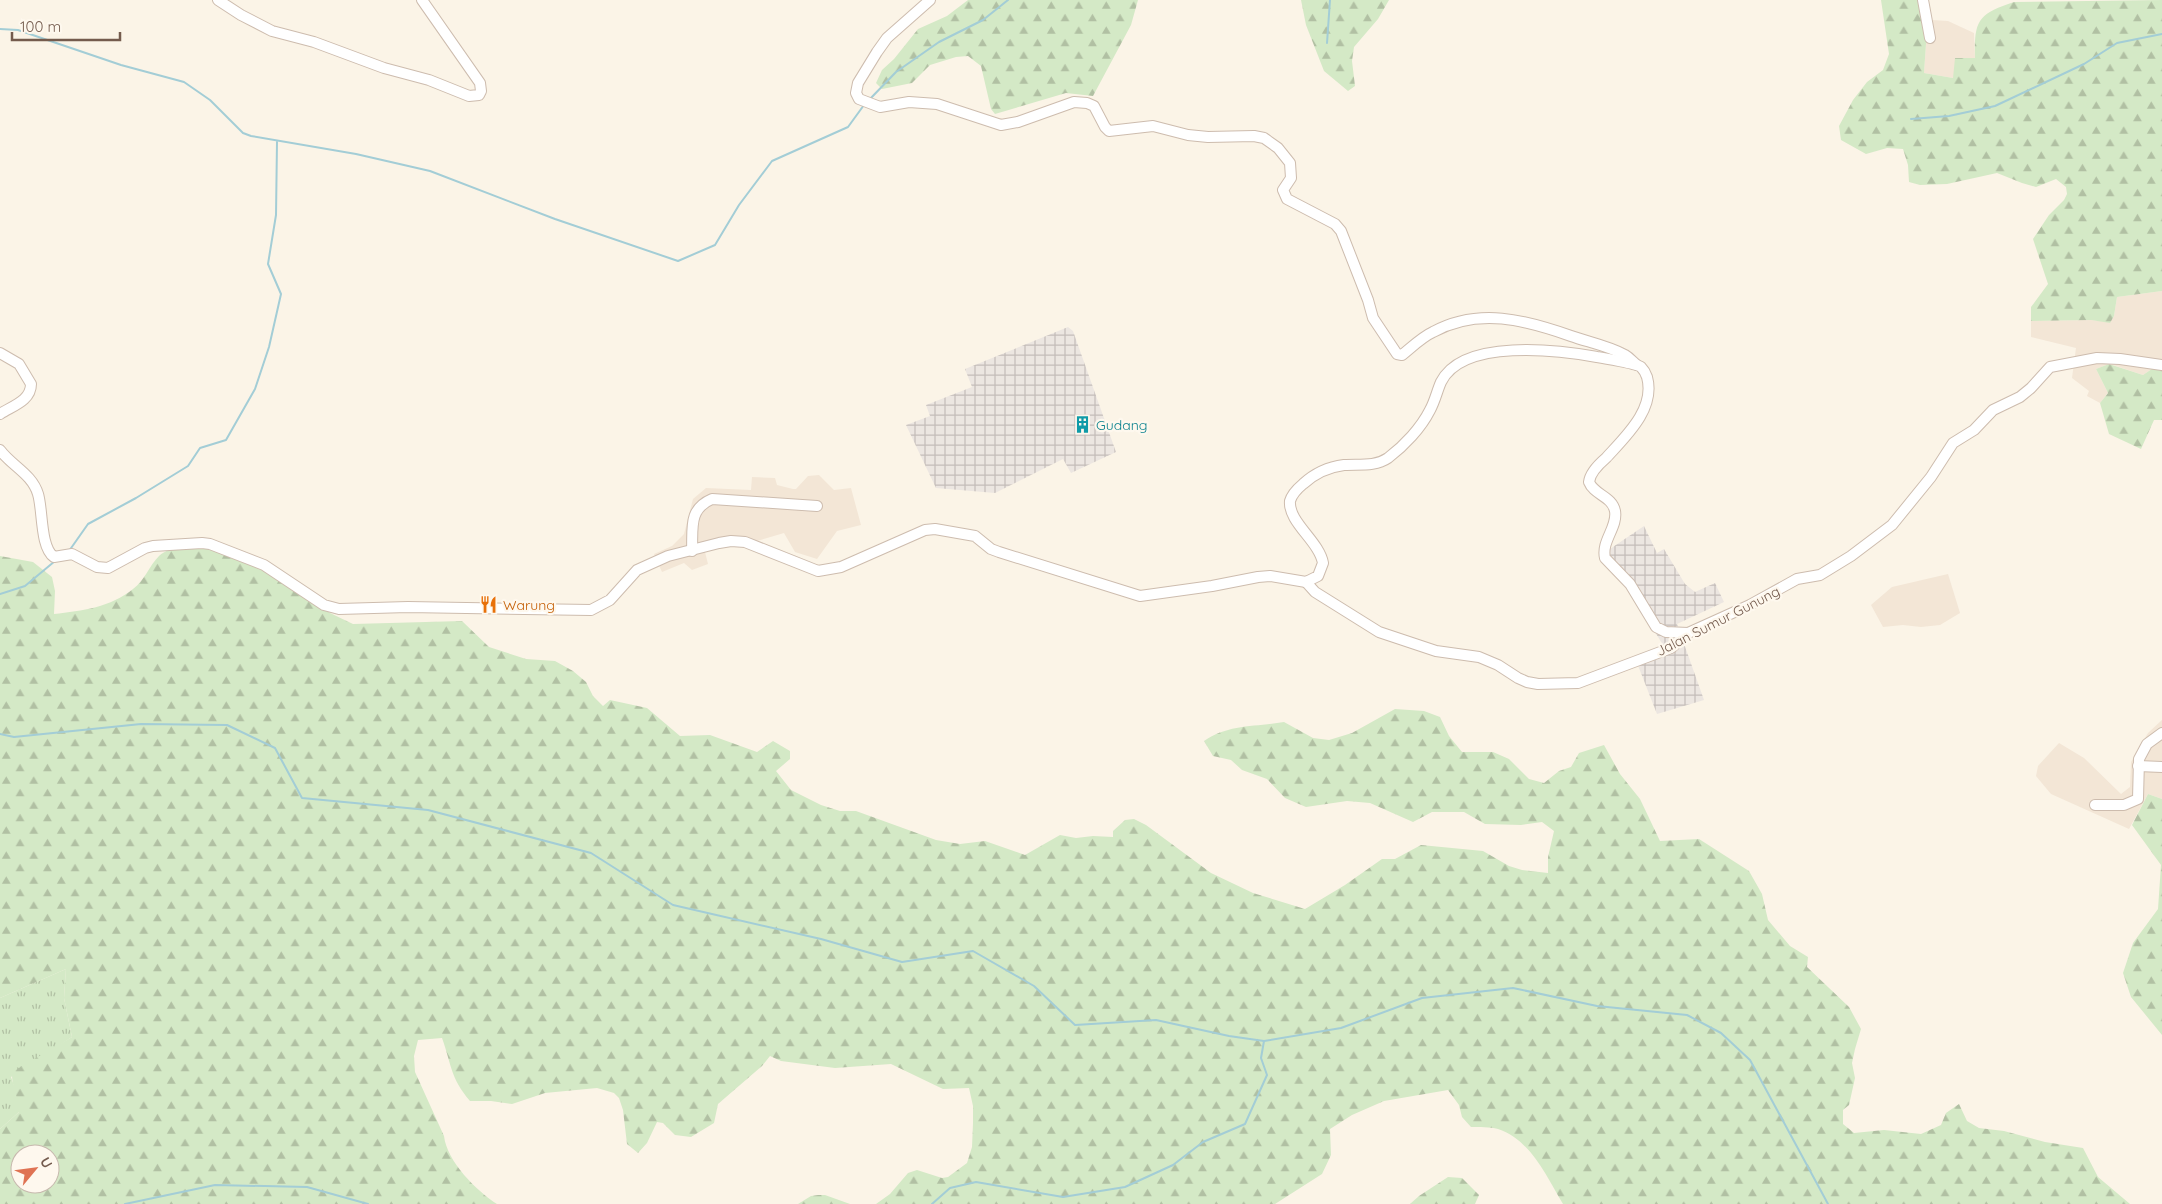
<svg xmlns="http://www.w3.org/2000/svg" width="2162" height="1204" viewBox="0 0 2162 1204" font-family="Quicksand,sans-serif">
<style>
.residential{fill:#f3e6d6}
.industrial{fill:url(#industrial-grid)}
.grass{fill:url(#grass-tufts)}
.forest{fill:url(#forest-firs);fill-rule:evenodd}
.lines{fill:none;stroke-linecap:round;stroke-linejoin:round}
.stream{stroke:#a3cdd6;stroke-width:2}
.minor-casing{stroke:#cdbcae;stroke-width:12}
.minor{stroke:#fff;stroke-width:10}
.labels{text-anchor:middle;stroke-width:4.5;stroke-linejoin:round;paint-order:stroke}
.culture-label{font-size:14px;fill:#0d838f;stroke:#fef8ee;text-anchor:start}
.food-label{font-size:14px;fill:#c56008;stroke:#fef8ee;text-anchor:start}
.street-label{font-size:14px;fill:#745b4d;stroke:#fef8ee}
</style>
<defs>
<pattern id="industrial-grid" width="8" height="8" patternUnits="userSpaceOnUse" patternTransform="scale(1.25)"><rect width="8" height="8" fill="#ece6e1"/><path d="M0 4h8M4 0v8" fill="none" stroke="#c4bdb9"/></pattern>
<pattern id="grass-tufts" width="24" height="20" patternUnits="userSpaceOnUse" patternTransform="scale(1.25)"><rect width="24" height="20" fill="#d4e9c6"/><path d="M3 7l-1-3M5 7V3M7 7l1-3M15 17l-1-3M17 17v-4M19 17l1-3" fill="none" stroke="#b1c0a3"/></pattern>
<pattern id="forest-firs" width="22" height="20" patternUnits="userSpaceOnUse" patternTransform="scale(1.25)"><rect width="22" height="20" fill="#d4e9c6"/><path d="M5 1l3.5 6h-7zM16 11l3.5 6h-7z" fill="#b1c0a3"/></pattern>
</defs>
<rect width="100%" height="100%" fill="#fbf4e7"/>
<!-- residential -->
<g class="residential">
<polygon points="1932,20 1948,21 1974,33 1975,59 1953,78 1924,73 1926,44"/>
<polygon points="2162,291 2162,362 2143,375 2110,364 2096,369 2108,393 2100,403 2087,396 2089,391 2072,378 2076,348 2031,337 2031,321 2091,320 2110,322 2114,316 2117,297"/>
<polygon points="819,475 834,490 851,488 861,525 837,531 817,559 795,552 784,533 757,541 742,537 703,544 708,564 692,570 684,563 662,572 654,554 672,546 684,534 693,499 706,488 751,490 752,477 775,478 777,485 793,489 796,489 808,476"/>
<polygon points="1948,574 1960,613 1940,625 1921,627 1903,625 1883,627 1871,605 1892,587"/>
<polygon points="2162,720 2162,799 2148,794 2129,829 2051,794 2036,776 2038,766 2059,743 2084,758 2121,794 2130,787 2131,762 2148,733"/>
</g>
<!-- industrial -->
<g class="industrial">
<polygon points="1068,327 1073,331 1116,452 1071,473 1063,459 995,493 936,488 906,425 930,416 926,405 972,387 965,369"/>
<polygon points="1644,526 1657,553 1664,549 1685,584 1695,592 1715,583 1724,602 1677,624 1704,700 1657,714 1637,663 1667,652 1607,551"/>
</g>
<!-- grass -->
<polygon class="grass" points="66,969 64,998 72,1037 11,1077 19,1100 19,1112 0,1129 0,998"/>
<!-- forest -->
<g class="forest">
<polygon points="968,0 1138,0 1131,25 1093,96 1066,93 995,114 991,109 981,66 968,56 956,57 930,65 912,83 882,89 876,83 882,70 894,59 918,29 947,16"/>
<polygon points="1301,0 1389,0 1378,19 1354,47 1352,61 1355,86 1348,91 1324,71 1306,25"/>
<path d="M1881 0H1928L1932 20 1926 44 1924 73 1953 78 1955 58H1975C1974 20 1978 14 2014 2L2162 0V291L2117 297 2114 316 2110 323 2091 320 2031 321V307L2048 284 2033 239 2049 215 2064 200 2067 194 2066 187 2056 179 2036 187 2022 183 1997 173 1947 184 1920 185 1909 182 1908 165 1903 149 1887 148 1866 154 1841 140 1839 126 1853 100 1867 82 1883 70 1889 54Z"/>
<polygon points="2162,362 2162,420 2154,420 2141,449 2109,434 2100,403 2108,393 2096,369 2109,364 2143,375"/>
<path d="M207 545 264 568 296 587 330 613 353 624 462 621 489 647 526 659 555 661 573 671 586 682 593 696 603 706 610 700 647 708 680 736 710 735 757 752 773 741 790 751V759L776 771 791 790 821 805 840 811H856L936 840 960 844 985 841 1025 855 1060 835 1076 838 1093 836 1113 837V831L1125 820 1134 819 1146 825 1211 873 1253 893 1305 909 1345 885 1382 859H1395L1421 845 1483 851 1509 866 1522 870 1548 873V857L1554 831 1542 822 1521 825 1485 824 1464 812H1432L1413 822 1370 803 1347 801 1306 807 1285 798 1267 779 1242 770 1231 760 1213 756 1204 741C1228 724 1255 727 1284 722L1313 738 1329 740 1352 733 1395 709 1424 711 1440 717 1449 736 1462 752H1493L1509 759 1529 779 1544 783 1559 771 1571 767 1579 753 1604 745 1620 774 1640 799 1660 841 1699 839 1749 871 1762 894 1768 920 1790 946 1808 957 1807 967 1849 1007 1861 1029 1855 1049 1852 1063 1855 1078 1849 1105 1843 1110V1124L1854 1133 1884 1130 1921 1134 1941 1125 1946 1113 1959 1104 1967 1121 1979 1128 2004 1131 2045 1142 2083 1148 2098 1177 2130 1204H1563C1546 1176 1531 1140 1498 1129 1490 1127 1479 1127 1471 1127L1462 1117 1459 1105 1448 1090 1384 1101 1352 1115 1330 1129 1331 1155 1322 1174 1275 1204H876L890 1194 908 1173 917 1170 942 1178 948 1177 967 1163 972 1147 973 1123V1106L969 1088 943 1089 891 1064 835 1068 781 1061 770 1056 762 1066 718 1104 714 1123 691 1137 675 1135 663 1123 657 1122 647 1143 638 1153 627 1144 623 1110 619 1098 614 1093 597 1088 545 1093 512 1104 491 1101H470C450 1077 452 1066 442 1038L418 1040 414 1056 415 1072 444 1136C447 1162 477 1191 497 1204H0V1129L19 1112C19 1099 11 1085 12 1072L72 1037 64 998 66 969 0 998V556L33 562 52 577 55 591 54 614C82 611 111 607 133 589 145 580 149 566 159 556 171 545 192 546 207 545ZM20 1154H50V1184H20Z"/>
<polygon points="2148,794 2162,799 2162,1035 2131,997 2123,973 2133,943 2158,909 2161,865 2132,825"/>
<polygon points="1448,1177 1462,1178 1479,1195 1475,1204 1410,1204 1419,1196"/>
<polygon points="818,1195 825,1195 850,1204 798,1204 811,1196"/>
</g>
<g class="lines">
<!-- stream -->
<g class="stream">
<polyline points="0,29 18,30 121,65 184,82 210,100 243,133 251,136 356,154 430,171 555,219 678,261 715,245 739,205 772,161 848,127 864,105"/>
<polyline points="1327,43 1330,0"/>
<polyline points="869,100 896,72 939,42 983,20 1008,0"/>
<polyline points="1911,119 1949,116 1995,106 2084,64 2117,43 2162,34"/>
<polyline points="69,551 88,524 136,498 188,466 200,448 226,440 255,389 269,347 281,294 268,264 276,215 277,142"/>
<polyline points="0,594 25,586 55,561"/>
<polyline points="0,734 14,737 141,724 227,725 275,748 302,798 428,810 591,853 673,905 821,939 902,962 973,951 1034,986 1075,1025 1156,1020 1229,1036 1264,1041 1341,1028 1422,998 1513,988 1597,1006 1687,1015 1721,1033 1750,1060 1828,1204"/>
<polyline points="125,1204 215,1185 307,1187 368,1204"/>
<polyline points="932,1204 950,1188 976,1182 1063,1197 1125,1187 1173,1165 1203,1142 1245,1124 1267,1075 1261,1058 1264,1041"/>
</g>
<defs>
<g id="minor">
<polyline points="218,0 241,15 272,31 314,42 384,68 429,80 469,96 479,95 481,91 480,83 422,0"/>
<path d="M930 0 887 38 877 52 858 83 856 93 859 99 880 107 909 102 937 104 1001 125 1018 122 1074 102 1087 103 1094 106 1105 127 1109 131 1153 126 1188 135 1208 137 1254 136 1264 138 1278 148 1290 163 1291 178 1283 190 1287 199 1335 224 1341 231 1368 300 1373 318 1397 354 1402 355C1412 347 1422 337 1433 332 1479 307 1525 320 1571 336 1588 342 1609 346 1625 355 1630 358 1633 362 1637 365"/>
<polyline points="1923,0 1930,38"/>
<path d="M0 353 19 364 31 384C31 401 12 406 0 414"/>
<path d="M0 450C12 466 32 474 38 494 43 510 40 547 54 557L72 554 97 567 108 568 145 548 153 546 202 543 210 544 264 565 324 605 339 609 408 607 591 610 610 600 637 570 668 556 719 543 731 541 745 542 818 571 841 567 925 530 935 529 975 536 991 549 999 552 1140 596 1212 586 1258 577 1270 576 1306 582 1318 576 1323 563C1319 541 1288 522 1290 501 1292 494 1297 489 1303 484 1315 473 1328 467 1344 465 1359 464 1375 467 1388 458 1404 446 1421 428 1430 410 1435 401 1437 391 1441 382 1463 338 1558 350 1597 357 1604 358 1637 364 1641 367 1644 370 1646 374 1647 377 1656 409 1625 437 1606 458 1599 464 1590 473 1589 482 1594 495 1612 496 1615 511 1618 527 1601 541 1605 558L1630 584 1656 627 1666 632 1688 633"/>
<path d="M692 551C693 529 688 509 712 499L817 506"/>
<polyline points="1306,582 1315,592 1379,632 1436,651 1479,657 1498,665 1518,678 1527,682 1538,684 1578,683 1671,648 1688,633 1750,605 1797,579 1820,575 1851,556 1892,525 1931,477 1953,443 1974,430 1993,410 2020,397 2031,388 2050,367 2097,358 2120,359 2162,365"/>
<polyline points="2138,766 2162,767"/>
<polyline points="2095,805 2124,805 2138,799 2139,759 2147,744 2162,733"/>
</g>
</defs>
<!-- minor casing -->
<use href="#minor" class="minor-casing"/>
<!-- minor -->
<use href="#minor" class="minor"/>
</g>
<!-- icons -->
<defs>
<symbol id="building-bare" viewBox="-9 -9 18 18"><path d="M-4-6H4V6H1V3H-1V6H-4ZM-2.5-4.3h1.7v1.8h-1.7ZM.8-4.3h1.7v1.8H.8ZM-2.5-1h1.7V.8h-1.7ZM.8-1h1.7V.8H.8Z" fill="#0f9aa8" stroke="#fef8ee" stroke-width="2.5" paint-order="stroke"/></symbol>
<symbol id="restaurant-bare" viewBox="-9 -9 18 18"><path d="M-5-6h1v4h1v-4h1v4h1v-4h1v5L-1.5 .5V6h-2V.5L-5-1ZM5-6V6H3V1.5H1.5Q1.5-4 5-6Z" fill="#e8710a" stroke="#fef8ee" stroke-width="2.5" paint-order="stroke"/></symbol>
</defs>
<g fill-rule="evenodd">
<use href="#building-bare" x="1070" y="412" width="25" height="25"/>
<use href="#restaurant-bare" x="476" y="592" width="25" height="25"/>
</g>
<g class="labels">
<!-- culture labels -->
<g class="culture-label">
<text x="1096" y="430">Gudang</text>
</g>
<!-- food labels -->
<g class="food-label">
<text x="503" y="610">Warung</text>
</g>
<!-- street labels -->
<g class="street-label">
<text transform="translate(1718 621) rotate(-27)" y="5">Jalan Sumur Gunung</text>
</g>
</g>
<!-- north arrow -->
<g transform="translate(35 1169) rotate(61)"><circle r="24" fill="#fef8ee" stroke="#c7b9ae"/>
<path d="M0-4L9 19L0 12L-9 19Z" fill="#df7353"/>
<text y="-8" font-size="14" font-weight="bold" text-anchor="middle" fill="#745b4d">U</text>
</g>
<!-- scale -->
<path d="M12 32v8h108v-8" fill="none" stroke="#745b4d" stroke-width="2.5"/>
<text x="20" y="32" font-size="15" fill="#745b4d" stroke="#fef8ee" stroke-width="4" paint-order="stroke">100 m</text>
</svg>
